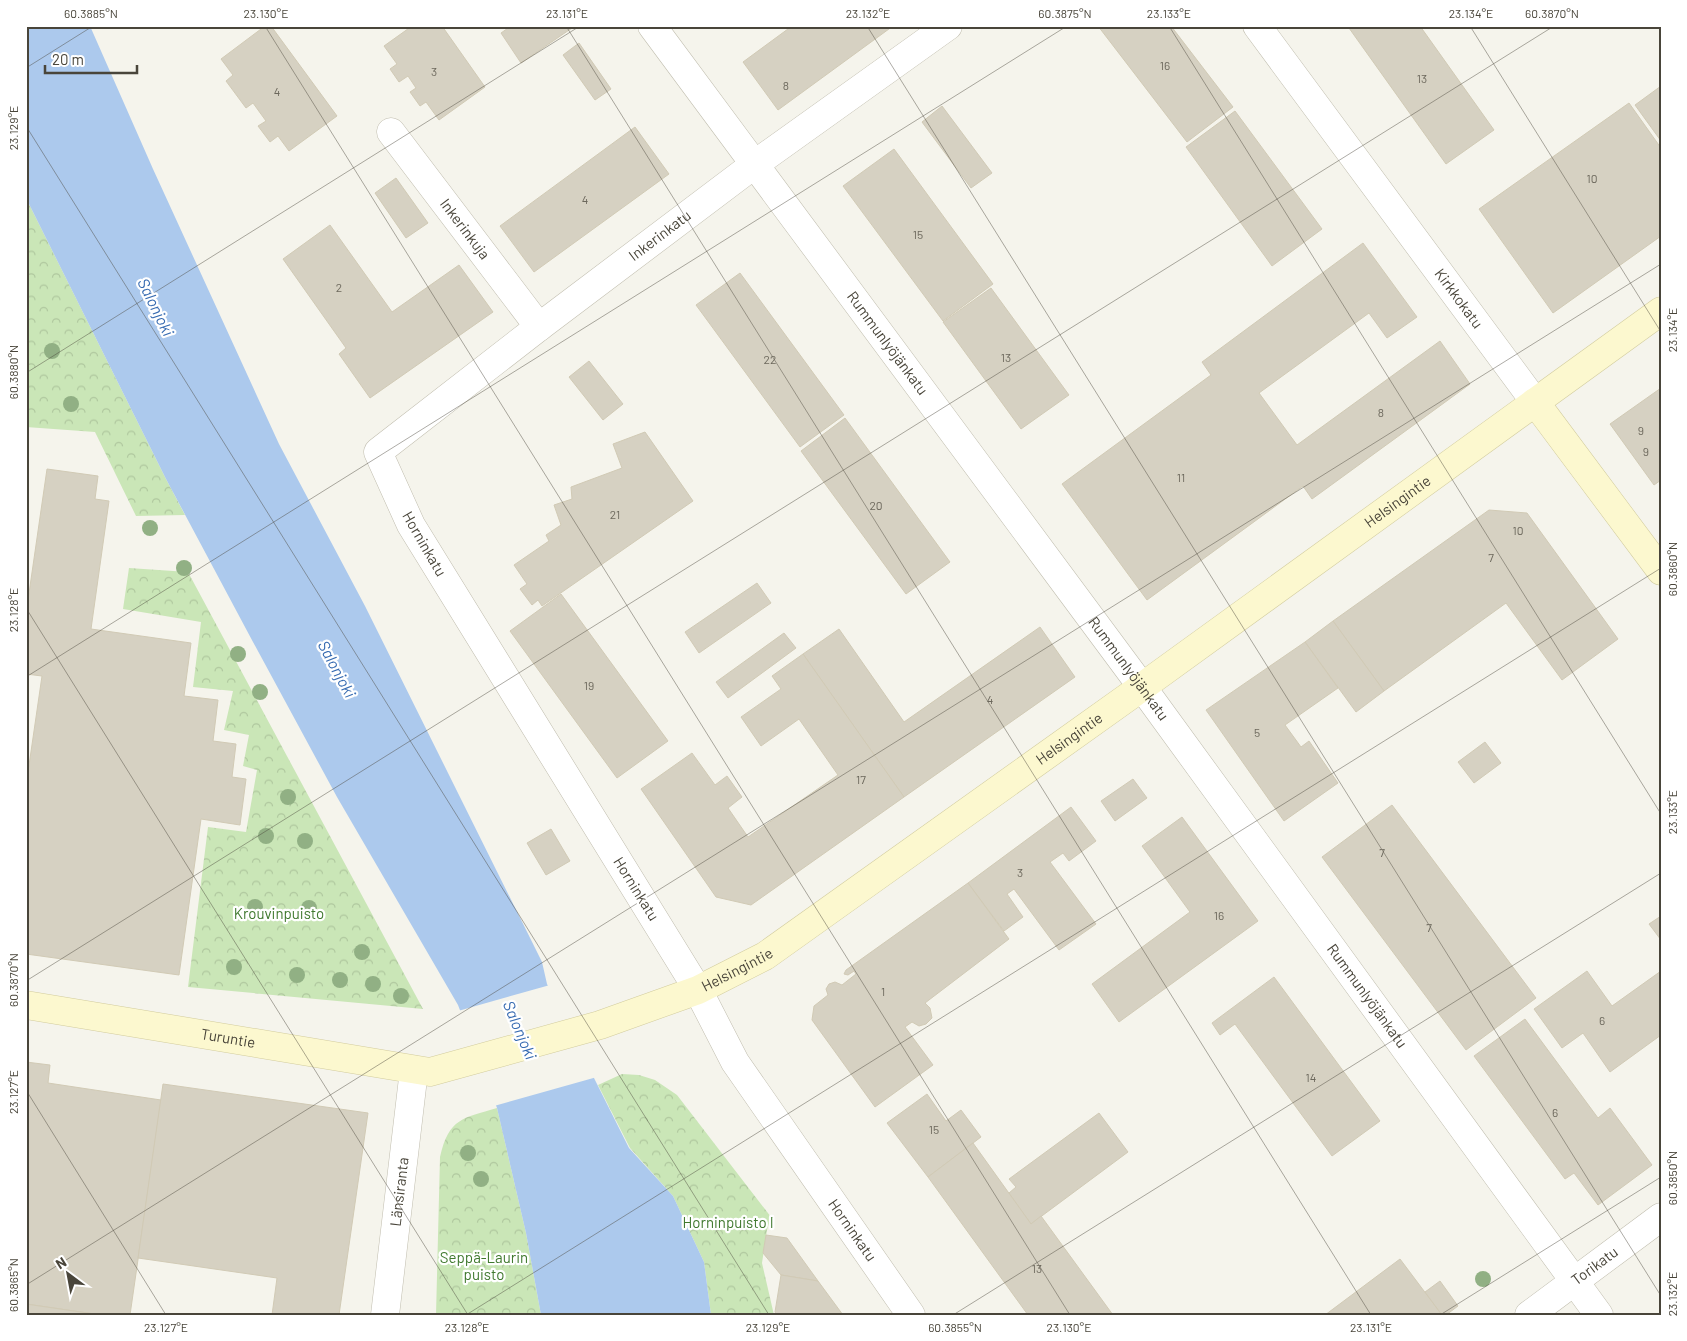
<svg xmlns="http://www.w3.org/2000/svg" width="1687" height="1341" viewBox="0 0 1687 1341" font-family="Barlow,sans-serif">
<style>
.park{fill:url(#park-crowns)}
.water{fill:#acc9ed}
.pier{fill:#f5f4ec}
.building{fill:#d6d1c2;stroke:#d1cab5}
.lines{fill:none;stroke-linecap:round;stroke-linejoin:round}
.minor-casing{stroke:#c0bdae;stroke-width:29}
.tertiary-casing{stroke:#c0bdae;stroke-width:29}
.secondary-casing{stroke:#d2cc9e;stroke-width:29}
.minor{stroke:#fff;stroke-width:28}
.tertiary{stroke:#fff;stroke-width:28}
.secondary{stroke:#fcf8cf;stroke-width:28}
.tree{fill:#91b084}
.ticks{fill:none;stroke:#49453a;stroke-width:1;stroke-opacity:0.45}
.labels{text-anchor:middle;stroke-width:4.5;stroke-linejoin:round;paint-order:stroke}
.number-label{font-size:12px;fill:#6c685c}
.street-label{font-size:15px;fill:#49453a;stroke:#fff}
.park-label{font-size:15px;fill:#40792f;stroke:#fff}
.water-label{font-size:16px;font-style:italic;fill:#376bb1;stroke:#fff}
.neatline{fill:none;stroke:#49453a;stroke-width:2}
.ticks-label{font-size:12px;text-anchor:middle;fill:#49453a}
</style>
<defs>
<pattern id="park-crowns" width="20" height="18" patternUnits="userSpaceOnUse" patternTransform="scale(1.25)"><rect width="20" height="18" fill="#cae6b7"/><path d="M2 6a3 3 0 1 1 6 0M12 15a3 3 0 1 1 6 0" fill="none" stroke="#afc79e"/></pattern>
</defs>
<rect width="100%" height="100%" fill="#f5f4ec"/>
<!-- park -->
<g class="park">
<polygon points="26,198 166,479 185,515 136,516 95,432 26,427"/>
<polygon points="129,568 188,572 423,1009 188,987 208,827 246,832 257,770 243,766 249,735 224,730 233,691 193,687 201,622 123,609"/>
<polygon points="622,1074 639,1075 655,1080 677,1095 771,1217 767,1230 762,1263 774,1315 711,1315 704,1262 673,1196 630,1148 598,1085"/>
<path d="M497 1108 526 1233 541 1315H436L440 1157C449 1118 463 1118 497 1108Z"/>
</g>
<!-- water -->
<polygon class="water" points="26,26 90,26 153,169 279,444 365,606 542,962 547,984 629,1148 673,1196 704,1262 711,1315 541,1315 526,1233 497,1108 458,1005 337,797 253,642 166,479 26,198"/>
<!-- pier -->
<polygon class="pier" points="550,985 597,1077 494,1106 458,1011"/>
<!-- building -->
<g class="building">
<polygon points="265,26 271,26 337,116 289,151 278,136 270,142 258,126 266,121 253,103 246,108 226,81 233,75 221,59"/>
<polygon points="412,26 442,26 485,87 439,120 426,102 420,106 410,92 416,88 408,76 399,82 390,69 397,64 384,46"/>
<polygon points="511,26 570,26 572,28 521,63 501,33"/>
<polygon points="792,26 893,26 778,110 743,62"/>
<polygon points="1098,26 1171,26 1233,107 1187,142"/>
<polygon points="1351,26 1420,26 1494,130 1446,164 1349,28"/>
<polygon points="579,43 611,89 595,100 563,55"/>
<polygon points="1661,86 1661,141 1635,105"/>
<polygon points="1629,103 1661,148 1661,236 1553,313 1479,209"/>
<polygon points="942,106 992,173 971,188 922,122"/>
<polygon points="1235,111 1322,229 1272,266 1186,147"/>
<polygon points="635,127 669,174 534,272 500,226"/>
<polygon points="894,149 993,284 943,321 843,186"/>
<polygon points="396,178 428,223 406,238 375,193"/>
<polygon points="330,225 392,312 459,265 493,312 370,398 339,354 346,348 283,259"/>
<polygon points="1363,243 1417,317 1387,338 1369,313 1259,393 1297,445 1440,341 1470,384 1312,499 1303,486 1147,600 1062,484 1211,375 1202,362"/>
<polygon points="740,273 844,415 800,447 696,305"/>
<polygon points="991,288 1069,395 1021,429 943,322"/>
<polygon points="589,361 623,404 603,420 569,377"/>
<polygon points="1661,388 1661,480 1654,485 1610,424"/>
<polygon points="845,418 950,562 906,594 801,451"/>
<polygon points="645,432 693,501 542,606 538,600 532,605 520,589 527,584 514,565 549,541 546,535 561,525 554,505 572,499 571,487 622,468 613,444"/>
<polygon points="47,469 98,476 95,499 109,501 91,629 191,643 184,696 218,700 213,741 236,744 232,777 246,779 240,825 201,819 179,975 26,954 26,786 42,676 26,674 26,614"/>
<polygon points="1489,510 1527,513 1618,639 1562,680 1506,603 1384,691 1333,621"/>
<polygon points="757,583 771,603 699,653 685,632"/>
<polygon points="561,594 668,741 617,778 510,631"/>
<polygon points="1333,621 1384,691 1356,712 1305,642"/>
<polygon points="1040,627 1075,677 904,797 803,654 839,629 904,722"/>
<polygon points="784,633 796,648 728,698 716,682"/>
<polygon points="1305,642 1338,688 1285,725 1301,747 1309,741 1338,783 1284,821 1206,710"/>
<polygon points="803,654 904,797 751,905 716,897 641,789 692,753 715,785 727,776 742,797 728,808 748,837 838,775 799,719 761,746 741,717 781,689 772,676"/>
<polygon points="1485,742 1501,763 1474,783 1458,762"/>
<polygon points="1133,779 1147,798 1115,821 1101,801"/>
<polygon points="1392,805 1536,998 1466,1050 1322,857"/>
<polygon points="1071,807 1096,841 1069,861 1063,853 1050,862 1096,924 1059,950 1014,889 1007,894 1023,917 1004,931 968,883"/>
<polygon points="1182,817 1258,921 1119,1022 1092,984 1190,912 1142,846"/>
<polygon points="551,829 570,861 546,875 527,843"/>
<polygon points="968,883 1009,939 925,1003 930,1008 932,1018 926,1024 919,1026 912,1022 905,1027 933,1065 875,1107 812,1020 814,1006 828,995 826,989 829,984 835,982 842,985 856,974 854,971 848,975 844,974 846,970"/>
<polygon points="1661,916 1661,940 1649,924"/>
<polygon points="1587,971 1612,1006 1661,971 1661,1035 1610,1072 1583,1033 1562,1048 1534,1009"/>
<polygon points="1274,977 1380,1121 1332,1156 1235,1024 1220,1035 1212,1023"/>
<polygon points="1525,1019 1598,1118 1610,1108 1652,1165 1598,1205 1574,1173 1565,1179 1474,1056"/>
<polygon points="26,1062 50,1065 48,1083 161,1100 130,1315 101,1315 26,1304"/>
<polygon points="163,1084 368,1113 339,1315 272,1315 277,1278 138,1258"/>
<polygon points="927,1094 946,1121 961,1110 981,1137 928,1177 887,1123"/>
<polygon points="1099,1113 1128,1152 1031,1224 1009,1193 1016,1187 1009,1179"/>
<polygon points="973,1143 1031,1224 1041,1216 1113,1315 1028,1315 928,1177"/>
<polygon points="766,1235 787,1238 818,1281 781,1275 763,1253"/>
<polygon points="1400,1259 1442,1315 1325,1315"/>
<polygon points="781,1275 818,1281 843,1315 777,1315 775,1312"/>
<polygon points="1440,1281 1458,1306 1446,1315 1442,1315 1425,1292"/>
<polygon points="26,1304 101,1315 26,1315"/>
</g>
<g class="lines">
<defs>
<g id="minor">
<path id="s1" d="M652 26 1142 687 1599 1315"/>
<path id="s2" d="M1257 26 1535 402"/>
<path id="s3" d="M391 132 539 327"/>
<path id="s4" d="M698 990 411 525 378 452 539 327 755 164 948 26"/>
<path id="s5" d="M385 1315 414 1070"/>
<path id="s6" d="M1529 1315 1661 1217"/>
</g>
<g id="tertiary">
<path id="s7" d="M698 990 735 1062 911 1315"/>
</g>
<g id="secondary">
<polyline points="1535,402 1661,571"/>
<path id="s8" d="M26 1005 430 1072 600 1025 698 990 765 956 1142 687 1661 311"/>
</g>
</defs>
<!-- minor casing -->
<use href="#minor" class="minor-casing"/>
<!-- tertiary casing -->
<use href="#tertiary" class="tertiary-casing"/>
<!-- secondary casing -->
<use href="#secondary" class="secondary-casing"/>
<!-- minor -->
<use href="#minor" class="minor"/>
<!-- tertiary -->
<use href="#tertiary" class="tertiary"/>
<!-- secondary -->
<use href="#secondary" class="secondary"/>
</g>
<!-- trees -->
<g class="tree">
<circle cx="52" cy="351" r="8"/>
<circle cx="71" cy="404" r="8"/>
<circle cx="150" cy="528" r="8"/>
<circle cx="184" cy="568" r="8"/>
<circle cx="238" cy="654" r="8"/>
<circle cx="260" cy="692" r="8"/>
<circle cx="288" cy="797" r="8"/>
<circle cx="266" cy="836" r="8"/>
<circle cx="305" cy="841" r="8"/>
<circle cx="255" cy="907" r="8"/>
<circle cx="309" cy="908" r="8"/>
<circle cx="362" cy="952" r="8"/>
<circle cx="234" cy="967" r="8"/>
<circle cx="297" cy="975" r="8"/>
<circle cx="340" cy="980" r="8"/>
<circle cx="373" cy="984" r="8"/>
<circle cx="401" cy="996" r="8"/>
<circle cx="468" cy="1153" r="8"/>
<circle cx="481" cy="1179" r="8"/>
<circle cx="1483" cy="1279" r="8"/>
</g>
<!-- ticks -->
<path class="ticks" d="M265 26 1070 1315M566 26 1371 1315M867 26 1661 1296M1169 26 1661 814M1470 26 1661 332M26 68 93 26M26 126 769 1315M26 373 580 26M26 608 468 1315M26 677 1067 26M26 981 1554 26M26 1090 166 1315M26 1285 1661 264M466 1315 1661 568M953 1315 1661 873M1440 1315 1661 1177"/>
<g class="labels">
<!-- number labels -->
<g class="number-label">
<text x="1165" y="70">16</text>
<text x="434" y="76">3</text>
<text x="1422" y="83">13</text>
<text x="786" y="90">8</text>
<text x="277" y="96">4</text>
<text x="1592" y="183">10</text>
<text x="585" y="204">4</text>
<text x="918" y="239">15</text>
<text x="339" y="292">2</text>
<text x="1006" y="362">13</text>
<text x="770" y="364">22</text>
<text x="1381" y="417">8</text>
<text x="1641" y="435">9</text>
<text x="1646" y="456">9</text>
<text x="1181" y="482">11</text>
<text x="876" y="510">20</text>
<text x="615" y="519">21</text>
<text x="1518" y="535">10</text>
<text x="1491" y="562">7</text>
<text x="589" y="690">19</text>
<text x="990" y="704">4</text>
<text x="1257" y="737">5</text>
<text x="861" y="784">17</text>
<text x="1382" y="857">7</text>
<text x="1020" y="877">3</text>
<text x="1219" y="920">16</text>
<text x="1429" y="932">7</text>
<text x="883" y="996">1</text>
<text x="1602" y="1025">6</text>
<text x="1311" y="1082">14</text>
<text x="1555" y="1117">6</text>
<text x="934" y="1134">15</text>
<text x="1037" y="1273">13</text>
</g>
<!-- street labels -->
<g class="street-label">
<text dy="5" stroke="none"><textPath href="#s3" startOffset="122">Inkerinkuja</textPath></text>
<text dy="5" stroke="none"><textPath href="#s4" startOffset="982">Inkerinkatu</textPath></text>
<text dy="5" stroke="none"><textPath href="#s2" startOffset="339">Kirkkokatu</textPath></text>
<text dy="5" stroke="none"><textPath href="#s1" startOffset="395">Rummunlyöjänkatu</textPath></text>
<text dy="5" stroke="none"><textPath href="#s8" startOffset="1544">Helsingintie</textPath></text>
<text transform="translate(424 544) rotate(60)" y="5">Horninkatu</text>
<text dy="5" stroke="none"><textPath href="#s1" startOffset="800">Rummunlyöjänkatu</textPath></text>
<text dy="5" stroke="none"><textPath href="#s8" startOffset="1139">Helsingintie</textPath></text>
<text transform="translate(636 889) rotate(58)" y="5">Horninkatu</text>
<text dy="5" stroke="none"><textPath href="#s8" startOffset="734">Helsingintie</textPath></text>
<text dy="5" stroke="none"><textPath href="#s1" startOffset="1205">Rummunlyöjänkatu</textPath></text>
<text dy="5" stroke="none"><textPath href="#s8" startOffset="205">Turuntie</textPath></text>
<text dy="5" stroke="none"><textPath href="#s5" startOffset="124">Länsiranta</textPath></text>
<text dy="5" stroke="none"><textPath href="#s7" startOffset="286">Horninkatu</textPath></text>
<text dy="5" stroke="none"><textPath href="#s6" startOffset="82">Torikatu</textPath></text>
</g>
<!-- park labels -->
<g class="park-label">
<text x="279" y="919">Krouvinpuisto</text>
<text x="728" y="1228">Horninpuisto I</text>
<text x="484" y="1263">Seppä-Laurin<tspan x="484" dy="17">puisto</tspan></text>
</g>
<!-- water labels -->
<g class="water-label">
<text transform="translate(156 307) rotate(64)" y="6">Salonjoki</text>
<text transform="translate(337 669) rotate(62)" y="6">Salonjoki</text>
<text transform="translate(520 1030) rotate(67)" y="6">Salonjoki</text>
</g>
</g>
<!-- border -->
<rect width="1687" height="1341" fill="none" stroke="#ffffff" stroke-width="55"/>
<!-- north arrow -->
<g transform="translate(68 1274) rotate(328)" stroke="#ffffff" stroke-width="4" paint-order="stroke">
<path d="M0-4L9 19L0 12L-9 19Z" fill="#49453a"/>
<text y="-8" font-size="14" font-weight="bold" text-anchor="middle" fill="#49453a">N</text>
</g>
<!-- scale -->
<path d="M45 65v8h92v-8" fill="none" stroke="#49453a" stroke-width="2.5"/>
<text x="52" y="65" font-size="15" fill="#49453a" stroke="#ffffff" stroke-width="4" paint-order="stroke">20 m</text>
<rect x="28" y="28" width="1632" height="1286" class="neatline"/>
<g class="ticks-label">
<text x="91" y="18">60.3885°N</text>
<text x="266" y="18">23.130°E</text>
<text x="567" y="18">23.131°E</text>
<text x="868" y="18">23.132°E</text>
<text x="1065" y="18">60.3875°N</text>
<text x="1169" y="18">23.133°E</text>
<text x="1471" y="18">23.134°E</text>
<text x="1552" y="18">60.3870°N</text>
<text transform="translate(14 128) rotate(-90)" y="4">23.129°E</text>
<text transform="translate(1673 330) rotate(-90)" y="4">23.134°E</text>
<text transform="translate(14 372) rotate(-90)" y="4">60.3880°N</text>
<text transform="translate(1673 569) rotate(-90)" y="4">60.3860°N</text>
<text transform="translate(14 610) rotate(-90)" y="4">23.128°E</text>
<text transform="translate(1673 812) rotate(-90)" y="4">23.133°E</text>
<text transform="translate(14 980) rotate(-90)" y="4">60.3870°N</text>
<text transform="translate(14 1092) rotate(-90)" y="4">23.127°E</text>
<text transform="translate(1673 1178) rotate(-90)" y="4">60.3850°N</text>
<text transform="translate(14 1285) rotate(-90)" y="4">60.3865°N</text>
<text transform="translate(1673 1294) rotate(-90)" y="4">23.132°E</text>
<text x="166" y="1332">23.127°E</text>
<text x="467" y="1332">23.128°E</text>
<text x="768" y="1332">23.129°E</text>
<text x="955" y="1332">60.3855°N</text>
<text x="1069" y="1332">23.130°E</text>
<text x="1371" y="1332">23.131°E</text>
</g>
</svg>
